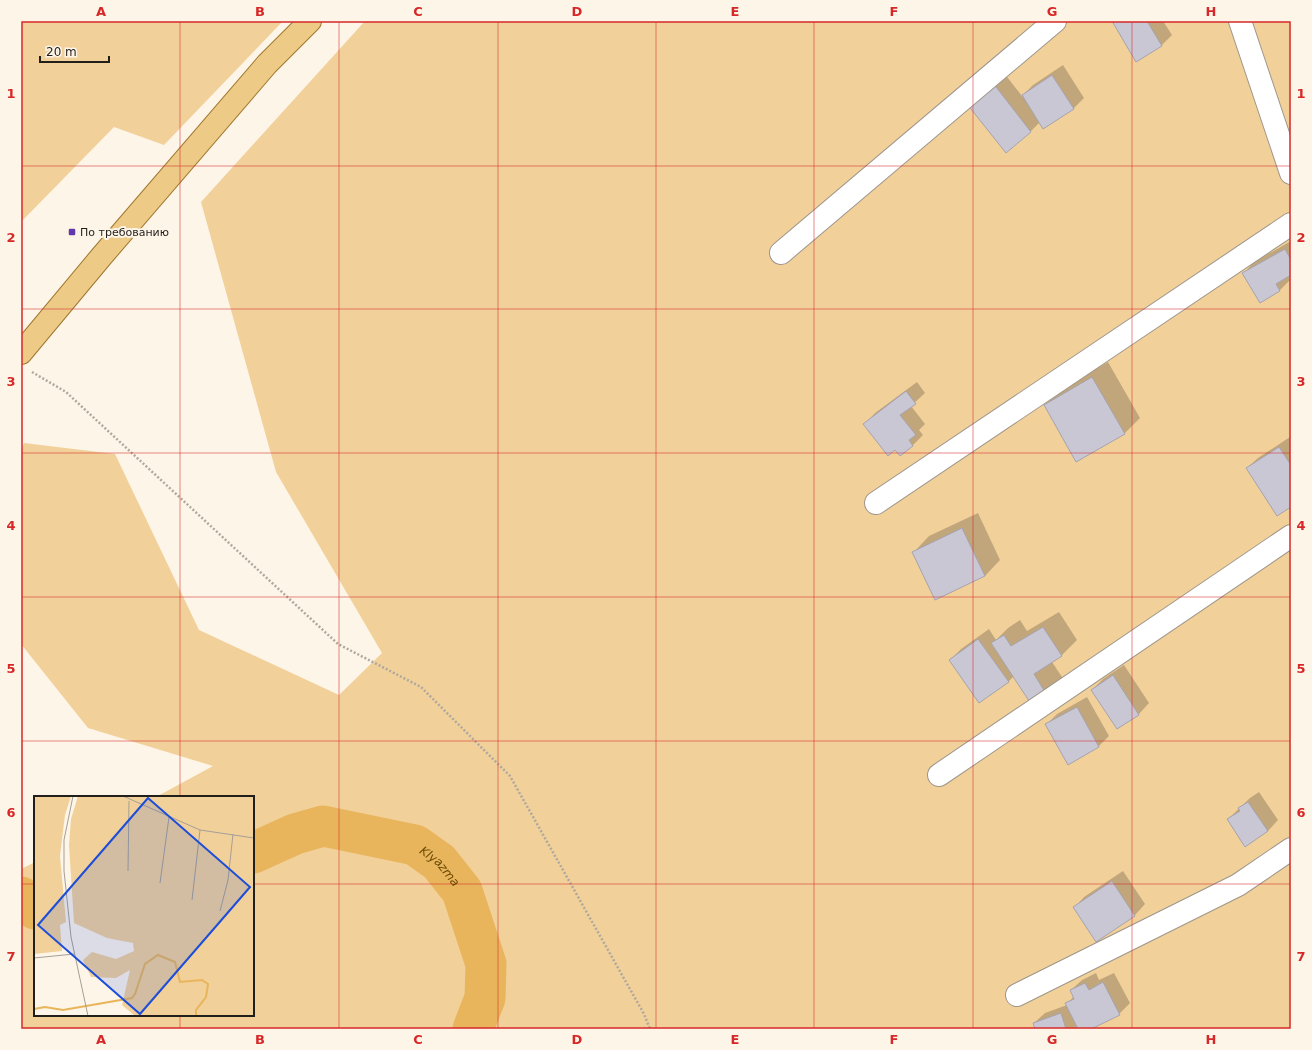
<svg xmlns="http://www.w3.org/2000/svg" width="1312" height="1050" viewBox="0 0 1312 1050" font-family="'DejaVu Sans',sans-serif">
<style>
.green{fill:#f2d09a}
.shadow{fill:#0003}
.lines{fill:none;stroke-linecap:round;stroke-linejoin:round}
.river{stroke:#e8b55c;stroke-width:41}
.building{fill:#c9c7d4;stroke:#a5a3af}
.minor-casing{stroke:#9e968b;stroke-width:24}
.major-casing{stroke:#9f772d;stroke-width:24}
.path{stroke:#aea89e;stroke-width:2.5;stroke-dasharray:2 2;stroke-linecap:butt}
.minor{stroke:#fff;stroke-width:22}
.major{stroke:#eeca87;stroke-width:22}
.grid{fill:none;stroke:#d62828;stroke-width:1;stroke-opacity:0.55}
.poi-dot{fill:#6236ad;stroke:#fdf5e8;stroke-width:1.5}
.labels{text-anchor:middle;stroke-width:4;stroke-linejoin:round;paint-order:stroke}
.poi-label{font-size:11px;fill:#221f1b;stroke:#fdf5e8;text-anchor:start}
.water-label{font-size:12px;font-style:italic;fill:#6a4900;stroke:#fdf5e8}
.inset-river{fill:none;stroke:#e8b55c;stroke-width:2}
.inset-road{fill:none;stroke:#a59f96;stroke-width:1}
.view{fill:#1d4ed8;fill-opacity:0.15;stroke:#1d4ed8;stroke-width:2}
.inset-edge{fill:none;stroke:#221f1b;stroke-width:2}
.neatline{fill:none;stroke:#d62828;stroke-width:1.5}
.grid-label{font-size:13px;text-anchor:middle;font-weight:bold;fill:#d62828}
</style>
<rect width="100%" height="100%" fill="#fdf5e8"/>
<!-- green -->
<g class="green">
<polygon points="21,21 283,21 164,145 114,127 21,222"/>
<polygon points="365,21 1291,21 1291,1029 21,1029 21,869 35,862 35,1015 253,1015 253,797 156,797 213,766 88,728 21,644 21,451 24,443 115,454 199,630 339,695 382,653 276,472 201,202"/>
</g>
<!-- shadow -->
<g class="shadow">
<polygon points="1113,21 1163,21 1172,35 1161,46"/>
<polygon points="1063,65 1084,98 1073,109 1040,122 1031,131 1006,151 968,104 1004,73 1022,96 1033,85"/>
<polygon points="1291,241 1291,274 1288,276 1290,280 1280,290 1244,273 1254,262"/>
<polygon points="1108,362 1140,418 1125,433 1045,405 1061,389"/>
<polygon points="917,382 925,393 911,406 925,424 919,430 923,435 913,445 900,455 895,449 865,424 875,413"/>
<polygon points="1290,437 1291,438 1291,506 1247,468 1258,458"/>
<polygon points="978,513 1000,560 985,576 914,552 929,536"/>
<polygon points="1059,612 1077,640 1061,656 1052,662 1064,680 1048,696 1014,676 1008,682 950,660 961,649 989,629 996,640 1008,628 1020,620 1027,631"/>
<polygon points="1124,665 1149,703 1139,714 1118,728 1092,690 1103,679"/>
<polygon points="1087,697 1109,736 1098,747 1047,724 1057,714"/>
<polygon points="1259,792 1278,820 1268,831 1228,819 1250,798"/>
<polygon points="1123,871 1145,904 1135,915 1096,941 1074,908 1084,897"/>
<polygon points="1096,973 1099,980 1114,973 1130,1003 1119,1014 1089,1029 1036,1029 1034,1023 1045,1013 1067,1005 1067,1004 1074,996 1071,990 1082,980"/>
</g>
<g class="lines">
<!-- river -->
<g class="river">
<path id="s1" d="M253 853 295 834 323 826 415 845 439 862 462 891 486 964 485 998 473 1029"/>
<polyline points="21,897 35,909"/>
</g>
</g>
<!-- building -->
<g class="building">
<polygon points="1112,21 1147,21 1162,46 1136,62"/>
<polygon points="1052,75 1074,109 1043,129 1022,95"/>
<polygon points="993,83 1031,132 1006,153 967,104"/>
<polygon points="1285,249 1291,260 1291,275 1276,284 1280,291 1260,303 1242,273"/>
<polygon points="1092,377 1125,434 1076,462 1044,405"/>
<polygon points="906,391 916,404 900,415 916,435 909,440 913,446 900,456 895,450 888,456 863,424"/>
<polygon points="1279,447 1291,465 1291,507 1277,516 1246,468"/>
<polygon points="962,528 985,576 935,600 912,552"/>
<polygon points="1043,627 1062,656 1034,674 1048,697 1033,707 991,643 1004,635 1011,646"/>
<polygon points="978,639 1009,682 979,703 949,660"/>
<polygon points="1113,675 1139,715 1117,729 1091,690"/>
<polygon points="1077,707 1099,747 1068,765 1045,724"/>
<polygon points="1248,802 1268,831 1245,847 1227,819 1240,811 1238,808"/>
<polygon points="1112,881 1135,916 1096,942 1073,907"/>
<polygon points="1103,982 1120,1015 1091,1029 1078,1029 1065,1003 1074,999 1070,990 1085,983 1089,990"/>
<polygon points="1061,1013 1066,1029 1035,1029 1033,1023"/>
</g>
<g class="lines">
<defs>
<g id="minor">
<polyline points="1240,21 1291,173"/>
<polyline points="781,253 1055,21"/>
<polyline points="876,503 1291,224"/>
<polyline points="939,775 1291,536"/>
<polyline points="1017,995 1238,885 1291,849"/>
</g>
<polyline id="major" points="21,353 101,257 267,64 310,21"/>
</defs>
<!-- minor casing -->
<use href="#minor" class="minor-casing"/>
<!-- major casing -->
<use href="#major" class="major-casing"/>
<!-- path -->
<polyline class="path" points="32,372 66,392 338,644 421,687 510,776 644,1014 650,1029"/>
<!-- minor -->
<use href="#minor" class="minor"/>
<!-- major -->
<use href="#major" class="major"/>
</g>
<!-- grid -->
<path class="grid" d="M180 21V797M339 21V1029M498 21V1029M656 21V1029M814 21V1029M973 21V1029M1132 21V1029M21 166H1291M21 309H1291M21 453H1291M21 597H1291M21 741H1291M21 884H35M253 884H1291M180 1015V1029"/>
<!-- markers -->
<rect class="poi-dot" x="68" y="228" width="8" height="8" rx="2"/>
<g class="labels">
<!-- poi labels -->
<g class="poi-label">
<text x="80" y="236">По требованию</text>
</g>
<!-- water labels -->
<g class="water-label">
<text dy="4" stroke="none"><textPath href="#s1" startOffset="202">Klyazma</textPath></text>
</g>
</g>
<!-- overview -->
<g transform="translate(34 796)">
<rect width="220" height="220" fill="#fdf5e8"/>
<path d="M0 0H37L31 19 26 60 32 126 26 129 28 155 0 158ZM44 0H220V220H101L88 209 96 174 82 182 57 181 49 164 58 156 82 163 100 155 99 147 73 142 40 127 35 49 37 23Z" fill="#f2d09a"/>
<path class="inset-river" d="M0 213 11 211 29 214 98 202 101 198 111 168 124 159 141 166 146 186 168 184 174 188 172 201 162 214V220"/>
<path class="inset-road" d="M39 0 30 44V75L37 141 54 220M89 0 166 34 220 42M94 75 95 5M126 87 135 21M158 104 166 34M186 115 194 84 199 38M0 162 40 158"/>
<path class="view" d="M114 2 216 91 106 218 4 129Z"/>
<rect width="220" height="220" class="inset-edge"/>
</g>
<!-- border -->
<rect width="1312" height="1050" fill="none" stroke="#fdf5e8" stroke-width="44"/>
<!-- scale -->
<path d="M40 56v6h69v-6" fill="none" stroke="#221f1b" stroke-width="2"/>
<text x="46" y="56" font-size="12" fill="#221f1b" stroke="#fdf5e8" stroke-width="3" paint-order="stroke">20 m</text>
<rect x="22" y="22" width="1268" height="1006" class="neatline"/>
<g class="grid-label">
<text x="101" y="16">A</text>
<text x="260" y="16">B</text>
<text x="418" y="16">C</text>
<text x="577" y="16">D</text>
<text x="735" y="16">E</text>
<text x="894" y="16">F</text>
<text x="1052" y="16">G</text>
<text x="1211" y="16">H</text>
<text x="11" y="98">1</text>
<text x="1301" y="98">1</text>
<text x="11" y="242">2</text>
<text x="1301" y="242">2</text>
<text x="11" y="386">3</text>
<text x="1301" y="386">3</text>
<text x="11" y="530">4</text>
<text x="1301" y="530">4</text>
<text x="11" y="673">5</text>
<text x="1301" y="673">5</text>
<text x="11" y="817">6</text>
<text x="1301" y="817">6</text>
<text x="11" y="961">7</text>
<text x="1301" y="961">7</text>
<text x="101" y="1044">A</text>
<text x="260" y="1044">B</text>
<text x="418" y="1044">C</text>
<text x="577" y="1044">D</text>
<text x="735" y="1044">E</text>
<text x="894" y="1044">F</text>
<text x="1052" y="1044">G</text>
<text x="1211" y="1044">H</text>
</g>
</svg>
